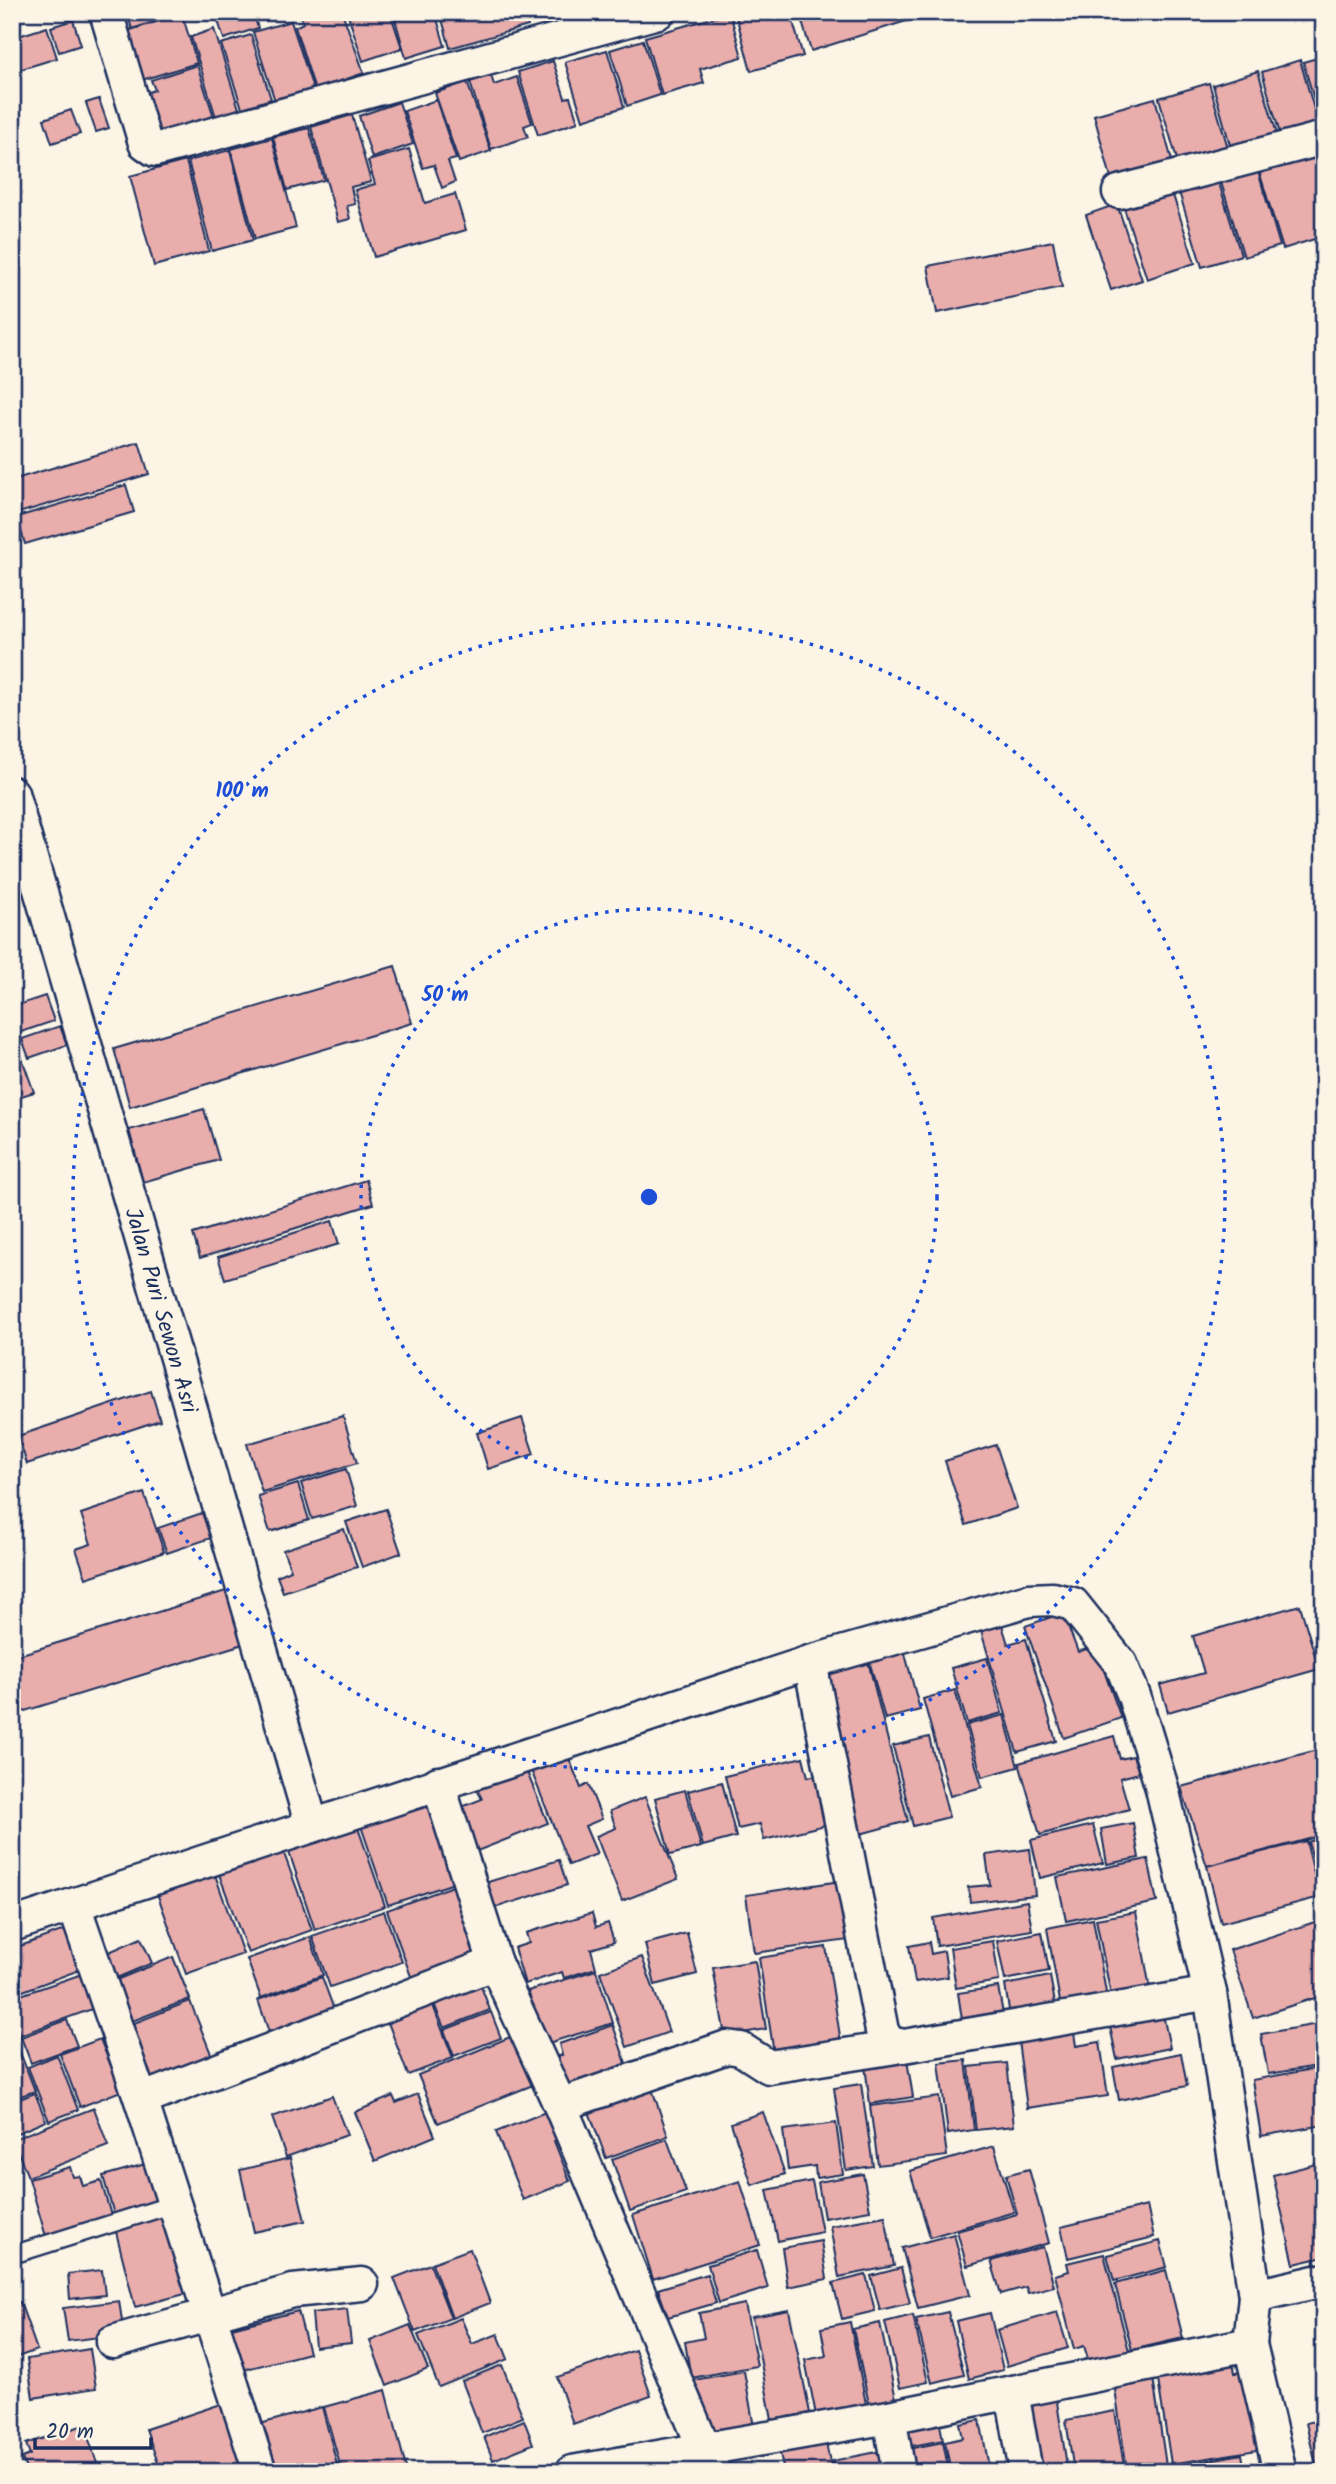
<svg xmlns="http://www.w3.org/2000/svg" width="1336" height="2484" viewBox="0 0 1336 2484" font-family="Kalam,sans-serif">
<style>
.building{fill:#e9aeac;stroke:#1b2f5e;stroke-width:2}
.lines{fill:none;stroke-linecap:round;stroke-linejoin:round}
.lane-casing{stroke:#1b2f5e;stroke-width:21}
.street-casing{stroke:#1b2f5e;stroke-width:37}
.lane{stroke:#fcf5e5;stroke-width:16}
.street{stroke:#fcf5e5;stroke-width:32}
.ring{fill:none;stroke:#1d4ed8;stroke-width:3.5;stroke-dasharray:3.5 7}
.labels{text-anchor:middle;stroke-width:6;stroke-linejoin:round;paint-order:stroke}
.street-label{font-size:23px;fill:#1b2f5e;stroke:#fcf5e5}
.centre{fill:#1d4ed8;stroke:#fcf5e5;stroke-width:3.5}
.ring-label{font-size:21px;text-anchor:middle;font-weight:bold;fill:#1d4ed8;stroke:#fcf5e5;stroke-width:6;stroke-linejoin:round;paint-order:stroke}
</style>
<rect width="100%" height="100%" fill="#fcf5e5"/>
<filter id="ink" filterUnits="userSpaceOnUse"><feTurbulence type="fractalNoise" baseFrequency=".0143" numOctaves="2"/><feDisplacementMap in="SourceGraphic" scale="14" xChannelSelector="R" yChannelSelector="G"/><feConvolveMatrix kernelMatrix="1 2 1 2 8 2 1 2 1" color-interpolation-filters="sRGB"/></filter>
<g filter="url(#ink)">
<!-- building -->
<g class="building">
<polygon points="127,12 181,12 181,13 132,29"/>
<polygon points="215,12 253,12 258,28 224,39"/>
<polygon points="299,12 342,12 364,73 315,90 295,27 303,23"/>
<polygon points="347,12 390,12 402,48 363,61"/>
<polygon points="393,12 435,12 445,46 406,58"/>
<polygon points="440,12 524,12 528,26 450,48"/>
<polygon points="735,12 790,12 803,56 751,71"/>
<polygon points="799,12 935,12 811,51"/>
<polygon points="730,13 742,57 700,69 704,83 662,95 645,37"/>
<polygon points="182,14 197,63 142,80 127,31"/>
<polygon points="73,20 81,45 59,52 51,27"/>
<polygon points="291,21 314,92 276,104 253,32"/>
<polygon points="47,27 57,58 12,72 12,38"/>
<polygon points="214,29 239,109 216,117 191,37"/>
<polygon points="251,35 271,99 242,108 221,44"/>
<polygon points="643,40 660,95 627,106 610,50"/>
<polygon points="607,50 624,107 583,120 565,62"/>
<polygon points="1324,56 1324,96 1314,99 1303,62"/>
<polygon points="1300,60 1318,123 1280,134 1262,72"/>
<polygon points="553,61 565,98 570,97 578,122 538,135 518,72"/>
<polygon points="197,65 214,117 156,135 143,94 155,90 151,80"/>
<polygon points="1258,71 1277,134 1231,148 1213,85"/>
<polygon points="491,75 494,85 517,77 532,123 524,126 528,137 491,149 470,82"/>
<polygon points="467,82 491,151 459,162 435,93"/>
<polygon points="1209,83 1228,148 1178,163 1159,98"/>
<polygon points="1155,98 1172,161 1111,178 1094,115"/>
<polygon points="99,99 109,128 96,132 86,103"/>
<polygon points="436,100 456,159 448,161 455,182 442,188 434,165 423,168 404,111"/>
<polygon points="399,102 413,144 372,158 359,116"/>
<polygon points="71,110 80,134 52,143 44,119"/>
<polygon points="352,115 371,182 351,187 355,204 347,206 350,219 338,222 311,127"/>
<polygon points="309,128 324,180 287,190 273,137"/>
<polygon points="272,138 296,228 255,239 231,149"/>
<polygon points="409,149 425,203 455,194 466,230 374,257 355,190 375,184 368,161"/>
<polygon points="230,150 253,240 212,251 188,161"/>
<polygon points="1313,154 1324,189 1324,236 1283,249 1259,171"/>
<polygon points="186,161 209,251 154,266 130,176"/>
<polygon points="1257,168 1280,246 1244,257 1220,179"/>
<polygon points="1218,180 1241,255 1202,267 1179,192"/>
<polygon points="1171,189 1195,263 1147,279 1123,205"/>
<polygon points="1117,204 1142,280 1111,290 1086,215"/>
<polygon points="1053,241 1062,287 937,313 928,266"/>
<polygon points="139,442 149,474 12,515 12,480"/>
<polygon points="126,485 134,512 25,544 17,517"/>
<polygon points="395,966 412,1023 130,1107 114,1049"/>
<polygon points="45,996 54,1021 12,1035 12,1007"/>
<polygon points="60,1026 67,1045 29,1058 22,1039"/>
<polygon points="20,1053 34,1092 12,1099 12,1055"/>
<polygon points="204,1109 219,1160 143,1182 129,1130"/>
<polygon points="366,1180 373,1204 200,1258 193,1234"/>
<polygon points="332,1221 339,1244 225,1279 218,1257"/>
<polygon points="151,1391 160,1420 27,1464 18,1436"/>
<polygon points="343,1416 357,1463 262,1492 247,1444"/>
<polygon points="522,1418 534,1454 488,1469 477,1433"/>
<polygon points="996,1445 1017,1508 966,1525 945,1461"/>
<polygon points="346,1469 357,1506 312,1519 301,1483"/>
<polygon points="298,1484 309,1520 270,1532 258,1496"/>
<polygon points="144,1493 164,1552 86,1578 76,1549 91,1544 81,1514"/>
<polygon points="386,1509 401,1553 362,1567 346,1522"/>
<polygon points="202,1513 211,1538 167,1553 158,1528"/>
<polygon points="344,1529 357,1567 283,1592 277,1576 291,1570 283,1550"/>
<polygon points="226,1591 243,1644 12,1715 12,1657"/>
<polygon points="1300,1605 1319,1669 1168,1712 1160,1685 1204,1673 1193,1636"/>
<polygon points="1063,1613 1078,1652 1095,1646 1121,1718 1064,1738 1025,1626"/>
<polygon points="1002,1625 1008,1644 1026,1639 1056,1741 1017,1752 981,1631"/>
<polygon points="904,1650 920,1710 885,1719 869,1660"/>
<polygon points="987,1658 1002,1713 967,1723 951,1668"/>
<polygon points="868,1661 908,1821 860,1834 819,1674"/>
<polygon points="955,1690 982,1787 950,1796 923,1699"/>
<polygon points="1004,1715 1018,1767 982,1777 967,1725"/>
<polygon points="1114,1736 1120,1759 1133,1756 1139,1773 1120,1778 1129,1809 1040,1835 1019,1763"/>
<polygon points="929,1737 949,1817 913,1826 893,1746"/>
<polygon points="1324,1748 1324,1835 1207,1866 1181,1787"/>
<polygon points="568,1756 581,1788 588,1784 602,1819 585,1826 597,1854 569,1865 531,1770"/>
<polygon points="803,1757 808,1777 821,1774 833,1823 764,1840 760,1824 738,1829 725,1776"/>
<polygon points="524,1765 548,1823 472,1853 454,1810 482,1799 475,1785"/>
<polygon points="722,1782 736,1837 703,1846 688,1791"/>
<polygon points="685,1790 701,1847 670,1855 655,1798"/>
<polygon points="645,1797 678,1879 622,1901 596,1836 616,1828 610,1811"/>
<polygon points="430,1803 457,1882 388,1905 361,1826"/>
<polygon points="1133,1823 1139,1858 1107,1864 1101,1829"/>
<polygon points="357,1825 385,1906 315,1930 288,1849"/>
<polygon points="1093,1825 1103,1863 1040,1878 1031,1840"/>
<polygon points="1324,1837 1324,1893 1308,1842"/>
<polygon points="1306,1841 1320,1897 1221,1923 1207,1866"/>
<polygon points="1030,1849 1035,1895 970,1902 968,1887 990,1885 986,1855"/>
<polygon points="283,1851 312,1930 248,1953 219,1874"/>
<polygon points="1148,1859 1157,1902 1066,1921 1057,1877"/>
<polygon points="559,1860 567,1885 482,1912 475,1886"/>
<polygon points="214,1872 243,1954 186,1974 157,1893"/>
<polygon points="841,1881 849,1940 754,1953 746,1895"/>
<polygon points="456,1885 482,1957 413,1982 387,1910"/>
<polygon points="1027,1901 1032,1930 937,1946 933,1918"/>
<polygon points="384,1911 402,1962 330,1987 312,1936"/>
<polygon points="1136,1912 1151,1994 1112,2001 1096,1919"/>
<polygon points="592,1913 596,1927 608,1923 614,1942 591,1949 596,1968 564,1978 562,1972 525,1984 514,1948 529,1943 526,1933"/>
<polygon points="1093,1919 1108,2004 1062,2013 1047,1928"/>
<polygon points="1324,1919 1324,1995 1253,2018 1230,1950"/>
<polygon points="67,1929 82,1969 12,1995 12,1949"/>
<polygon points="1042,1932 1049,1971 1005,1980 997,1941"/>
<polygon points="687,1933 697,1974 655,1985 645,1944"/>
<polygon points="310,1937 323,1975 261,1998 247,1959"/>
<polygon points="141,1938 152,1963 112,1980 102,1955"/>
<polygon points="993,1941 999,1981 956,1988 950,1948"/>
<polygon points="929,1942 931,1954 944,1951 948,1977 915,1982 909,1946"/>
<polygon points="826,1947 842,2049 775,2060 759,1958"/>
<polygon points="173,1957 190,1999 127,2023 111,1982"/>
<polygon points="642,1957 669,2032 627,2047 600,1972"/>
<polygon points="755,1961 766,2029 725,2036 713,1968"/>
<polygon points="596,1970 613,2023 545,2044 528,1991"/>
<polygon points="82,1974 95,2008 20,2035 12,2013 12,1998"/>
<polygon points="1050,1976 1057,2014 1011,2022 1005,1985"/>
<polygon points="322,1977 336,2015 271,2038 258,2000"/>
<polygon points="479,1981 490,2010 444,2028 432,1999"/>
<polygon points="998,1987 1004,2019 963,2026 958,1993"/>
<polygon points="429,1995 453,2058 408,2075 384,2012"/>
<polygon points="190,2001 215,2064 154,2088 129,2025"/>
<polygon points="1162,2010 1170,2048 1117,2059 1109,2022"/>
<polygon points="491,2012 501,2038 454,2056 444,2030"/>
<polygon points="67,2020 77,2046 31,2063 21,2037"/>
<polygon points="1324,2023 1324,2065 1268,2074 1261,2034"/>
<polygon points="613,2025 629,2072 563,2095 551,2058 562,2055 559,2044"/>
<polygon points="1074,2033 1076,2046 1100,2042 1108,2096 1027,2108 1018,2041"/>
<polygon points="515,2035 543,2081 438,2123 418,2075"/>
<polygon points="100,2039 121,2091 80,2107 60,2054"/>
<polygon points="16,2042 35,2091 12,2099 12,2043"/>
<polygon points="1181,2053 1187,2086 1119,2100 1113,2067"/>
<polygon points="57,2055 78,2110 49,2121 28,2067"/>
<polygon points="907,2060 913,2097 870,2104 865,2066"/>
<polygon points="966,2060 974,2130 948,2134 939,2063"/>
<polygon points="1007,2063 1014,2126 976,2130 969,2067"/>
<polygon points="1324,2067 1324,2125 1261,2136 1252,2080"/>
<polygon points="861,2084 873,2166 846,2170 834,2088"/>
<polygon points="651,2086 668,2136 606,2158 588,2109"/>
<polygon points="35,2093 46,2121 15,2134 12,2102"/>
<polygon points="418,2094 435,2136 375,2161 355,2112 393,2096 396,2103"/>
<polygon points="332,2096 347,2135 286,2157 272,2117"/>
<polygon points="939,2097 947,2156 878,2165 870,2106"/>
<polygon points="94,2108 108,2146 28,2177 13,2139"/>
<polygon points="548,2111 560,2139 554,2141 570,2181 523,2200 496,2132"/>
<polygon points="763,2112 785,2174 752,2185 731,2123"/>
<polygon points="836,2123 843,2174 816,2178 815,2166 788,2170 783,2130"/>
<polygon points="667,2139 686,2192 630,2211 612,2159"/>
<polygon points="994,2146 1014,2212 930,2237 910,2171"/>
<polygon points="290,2158 305,2221 254,2232 240,2170"/>
<polygon points="1324,2162 1324,2257 1294,2264 1273,2175"/>
<polygon points="149,2163 160,2206 115,2218 103,2176"/>
<polygon points="70,2167 73,2177 80,2176 83,2186 101,2181 112,2219 47,2240 29,2179"/>
<polygon points="1029,2169 1049,2243 967,2266 957,2231 1017,2214 1006,2175"/>
<polygon points="863,2174 870,2210 824,2218 818,2182"/>
<polygon points="740,2181 760,2245 653,2279 633,2215"/>
<polygon points="812,2181 822,2232 778,2241 767,2190"/>
<polygon points="1147,2206 1154,2237 1068,2258 1061,2227"/>
<polygon points="164,2215 185,2294 135,2307 115,2228"/>
<polygon points="885,2216 894,2266 839,2277 830,2226"/>
<polygon points="954,2234 970,2295 918,2308 902,2248"/>
<polygon points="821,2241 827,2279 788,2287 782,2248"/>
<polygon points="1160,2241 1167,2267 1114,2281 1107,2255"/>
<polygon points="1043,2247 1054,2286 1028,2293 1026,2287 1001,2294 991,2261"/>
<polygon points="470,2249 490,2303 452,2318 432,2263"/>
<polygon points="757,2250 768,2288 719,2303 708,2265"/>
<polygon points="1104,2254 1129,2351 1089,2362 1084,2346 1074,2349 1055,2275 1069,2271 1067,2263"/>
<polygon points="430,2264 451,2318 415,2332 394,2278"/>
<polygon points="901,2268 910,2303 880,2310 871,2276"/>
<polygon points="102,2270 105,2295 70,2299 68,2274"/>
<polygon points="1166,2270 1183,2338 1132,2350 1115,2284"/>
<polygon points="707,2274 716,2303 668,2317 658,2289"/>
<polygon points="866,2275 875,2311 842,2319 833,2283"/>
<polygon points="119,2301 124,2334 68,2341 63,2308"/>
<polygon points="20,2302 37,2350 12,2359 12,2305"/>
<polygon points="745,2304 757,2366 691,2378 685,2342 704,2338 699,2313"/>
<polygon points="347,2309 351,2343 315,2347 312,2313"/>
<polygon points="789,2310 810,2413 772,2420 752,2317"/>
<polygon points="298,2311 309,2353 239,2371 228,2329"/>
<polygon points="948,2312 964,2375 932,2383 916,2319"/>
<polygon points="1057,2312 1068,2348 1007,2366 997,2330"/>
<polygon points="990,2313 1003,2370 969,2379 956,2321"/>
<polygon points="913,2315 928,2382 900,2388 885,2322"/>
<polygon points="461,2318 472,2344 498,2334 508,2359 439,2387 418,2335"/>
<polygon points="850,2322 866,2404 816,2415 805,2360 826,2356 821,2328"/>
<polygon points="880,2323 896,2399 869,2404 853,2329"/>
<polygon points="410,2325 428,2369 387,2386 370,2341"/>
<polygon points="90,2349 96,2388 33,2398 27,2359"/>
<polygon points="635,2350 651,2396 573,2424 557,2377"/>
<polygon points="1232,2355 1235,2373 1245,2371 1257,2450 1171,2464 1156,2367"/>
<polygon points="502,2365 523,2417 482,2433 462,2381"/>
<polygon points="744,2371 754,2427 704,2436 694,2380"/>
<polygon points="1153,2378 1167,2472 1152,2472 1152,2468 1127,2471 1114,2383"/>
<polygon points="386,2390 407,2472 342,2472 324,2407"/>
<polygon points="1056,2396 1068,2472 1034,2472 1022,2402"/>
<polygon points="227,2402 247,2461 219,2472 153,2472 151,2465 158,2463 146,2429"/>
<polygon points="322,2407 339,2472 273,2472 260,2424"/>
<polygon points="1115,2411 1125,2472 1074,2472 1066,2420"/>
<polygon points="938,2414 943,2440 897,2449 892,2423"/>
<polygon points="1324,2419 1324,2467 1317,2468 1306,2423"/>
<polygon points="524,2420 533,2444 493,2460 484,2437"/>
<polygon points="980,2420 990,2472 951,2472 945,2442 963,2438 960,2424"/>
<polygon points="84,2425 100,2472 27,2472 22,2458 30,2455 26,2444"/>
<polygon points="943,2442 949,2472 902,2472 898,2451"/>
<polygon points="826,2443 832,2472 784,2472 780,2453"/>
<polygon points="887,2450 891,2472 834,2472 832,2461"/>
<polygon points="1242,2454 1245,2472 1171,2472 1170,2467"/>
</g>
<g class="lines">
<defs>
<polyline id="lane" points="12,2255 174,2204"/>
<g id="street">
<polyline points="106,12 145,143 155,150 658,12"/>
<polyline points="1119,192 1324,138"/>
<polyline points="12,793 312,1826"/>
<polyline points="810,1662 882,2031 889,2043 904,2046 1210,1993"/>
<polyline points="74,1905 141,2100 260,2472"/>
<polyline points="12,1925 810,1662 1029,1600 1053,1599 1073,1604 1121,1664 1134,1696 1162,1788 1210,1993 1255,2296 1250,2344 1280,2472"/>
<polyline points="495,1963 560,2105 714,2472"/>
<polyline points="141,2100 495,1963 438,1783"/>
<polyline points="560,2105 727,2047 741,2049 769,2067 896,2047"/>
<polyline points="1255,2296 1324,2280"/>
<polyline points="113,2342 293,2291 362,2284"/>
<polyline points="1012,2392 1026,2472"/>
<polyline points="889,2417 899,2472"/>
<polyline points="572,2472 889,2417 1250,2344"/>
</g>
</defs>
<!-- lane casing -->
<use href="#lane" class="lane-casing"/>
<!-- street casing -->
<use href="#street" class="street-casing"/>
<!-- lane -->
<use href="#lane" class="lane"/>
<!-- street -->
<use href="#street" class="street"/>
</g>
</g>
<!-- distance rings -->
<g class="ring">
<circle cx="649" cy="1197" r="288"/>
<circle cx="649" cy="1197" r="576"/>
</g>
<g class="labels">
<!-- street labels -->
<g class="street-label">
<text transform="translate(162 1310) rotate(74)" y="8">Jalan Puri Sewon Asri</text>
</g>
</g>
<circle cx="649" cy="1197" r="10" class="centre"/>
<g class="ring-label">
<text x="242" y="797">100 m</text>
<text x="445" y="1001">50 m</text>
</g>
<!-- margin -->
<rect width="1336" height="2484" fill="none" stroke="#fcf5e5" stroke-width="42"/>
<rect x="21" y="21" width="1294" height="2442" fill="none" stroke="#1b2f5e" stroke-width="2.5" filter="url(#ink)"/>
<!-- scale -->
<path d="M35 2438v10h116v-10" fill="none" stroke="#1b2f5e" stroke-width="3.5"/>
<text x="46" y="2438" font-size="21" fill="#1b2f5e" stroke="#fcf5e5" stroke-width="5" paint-order="stroke">20 m</text>
</svg>
